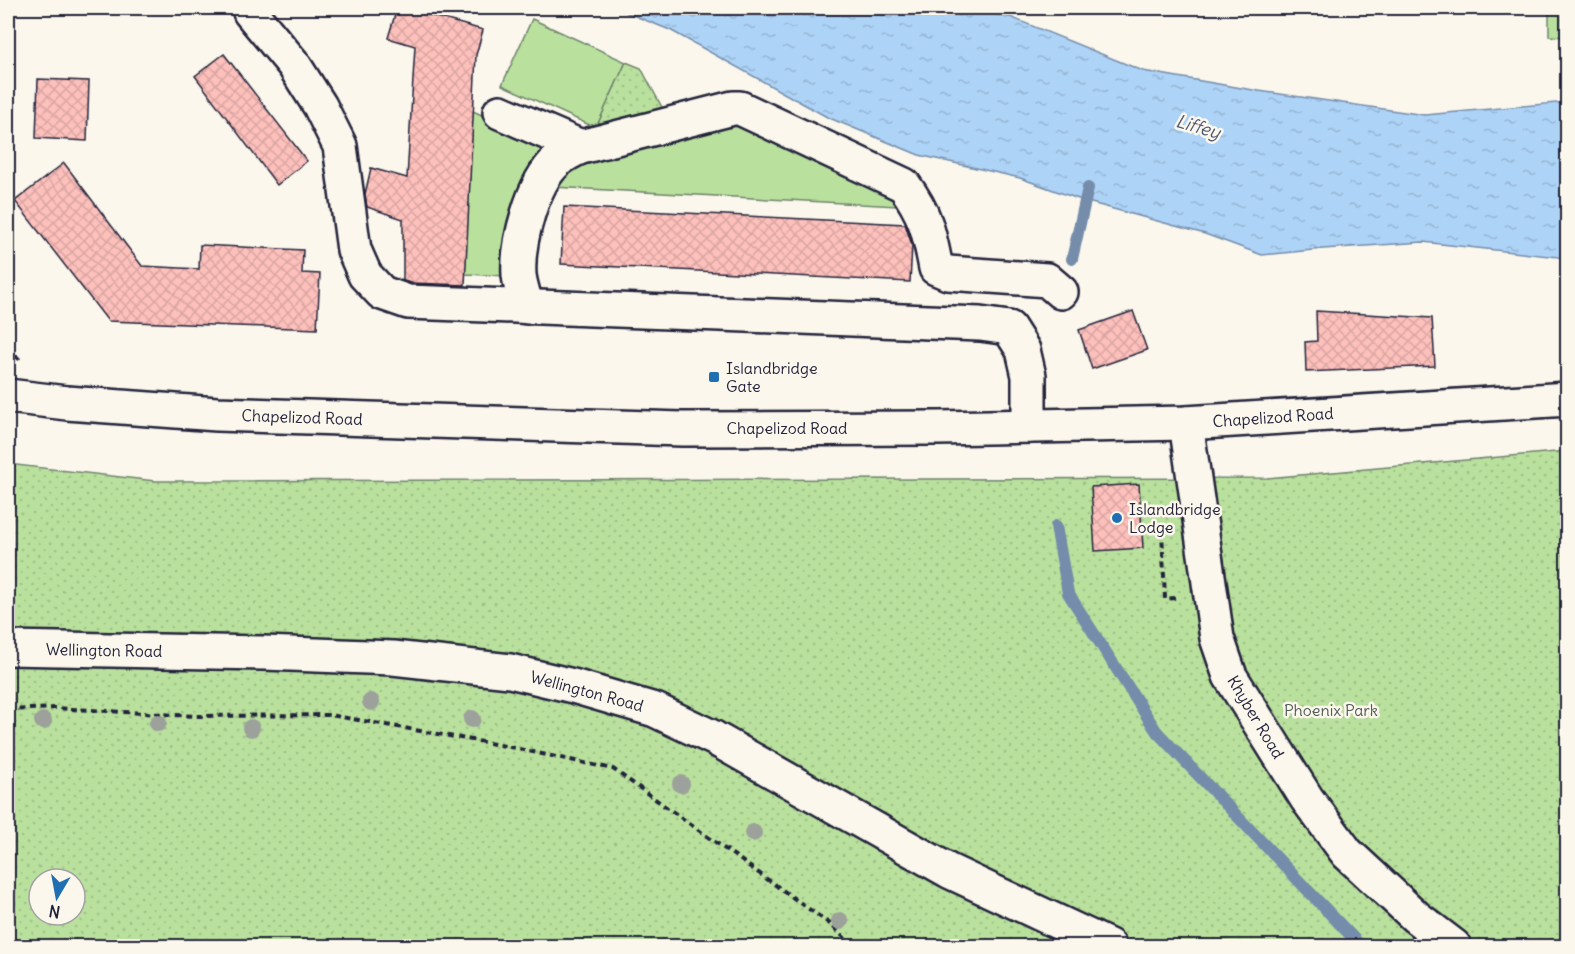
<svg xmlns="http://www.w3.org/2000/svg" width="1575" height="954" viewBox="0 0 1575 954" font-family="Delius,sans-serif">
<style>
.grass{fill:#b9e19d;stroke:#6e826c;stroke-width:1.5}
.park{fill:url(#park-dots);stroke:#6e826c;stroke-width:1.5;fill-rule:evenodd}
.water{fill:url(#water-ripples);stroke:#758cab;stroke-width:1.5}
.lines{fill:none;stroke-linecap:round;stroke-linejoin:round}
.stream{stroke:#758cab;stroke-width:12}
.building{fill:url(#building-cross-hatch);stroke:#22223b;stroke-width:1.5}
.minor-casing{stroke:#22223b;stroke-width:38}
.major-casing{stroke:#22223b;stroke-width:38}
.path{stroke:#22223b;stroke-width:4;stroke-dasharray:6 4.5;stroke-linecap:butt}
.minor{stroke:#fbf7ec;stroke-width:33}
.major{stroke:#fbf7ec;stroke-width:33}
.tree{fill:#9ca19b}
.poi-dot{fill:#1f6fb2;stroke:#fbf7ec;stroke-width:2}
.labels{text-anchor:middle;stroke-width:5;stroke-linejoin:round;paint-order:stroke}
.poi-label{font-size:16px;fill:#22223b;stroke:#fbf7ec;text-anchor:start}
.street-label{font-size:16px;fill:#22223b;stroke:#fbf7ec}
.park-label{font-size:16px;fill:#4f5b58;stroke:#fbf7ec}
.water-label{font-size:18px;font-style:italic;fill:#4c5773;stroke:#fbf7ec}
</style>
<defs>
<pattern id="park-dots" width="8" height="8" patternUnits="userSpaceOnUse" patternTransform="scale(1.5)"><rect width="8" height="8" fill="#b9e19d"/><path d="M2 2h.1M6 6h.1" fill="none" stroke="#9fc188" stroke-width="1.8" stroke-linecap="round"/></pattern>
<pattern id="water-ripples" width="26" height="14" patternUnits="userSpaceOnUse" patternTransform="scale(1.5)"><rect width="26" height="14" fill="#add3f6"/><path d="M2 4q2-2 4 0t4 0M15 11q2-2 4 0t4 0" fill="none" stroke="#95b5d4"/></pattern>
<pattern id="building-cross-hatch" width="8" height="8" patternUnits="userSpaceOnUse" patternTransform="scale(1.5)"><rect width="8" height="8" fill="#fdc0bb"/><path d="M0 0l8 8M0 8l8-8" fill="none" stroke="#d9a5a2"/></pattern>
</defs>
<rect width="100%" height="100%" fill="#fbf7ec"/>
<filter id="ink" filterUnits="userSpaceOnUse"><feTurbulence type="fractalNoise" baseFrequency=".0167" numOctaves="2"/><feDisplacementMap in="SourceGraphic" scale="12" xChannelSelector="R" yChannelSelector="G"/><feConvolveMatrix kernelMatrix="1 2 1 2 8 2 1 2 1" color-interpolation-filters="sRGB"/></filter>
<g filter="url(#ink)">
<!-- grass -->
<g class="grass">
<polygon points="1549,8 1567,8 1567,37 1549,36"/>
<polygon points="532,19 626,62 596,128 502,85"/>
<polygon points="473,111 541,142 550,150 508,276 465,274"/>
<polygon points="738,113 889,187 897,206 553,187 555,172"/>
</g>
<!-- park -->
<g class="park">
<polygon points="626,62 641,68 665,113 596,128"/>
<path d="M1567 451V946H8V464L155 481 1267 478ZM39 879H75V915H39Z"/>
</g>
<!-- water -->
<polygon class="water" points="615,8 988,8 1143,71 1259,91 1425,115 1567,102 1567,258 1423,242 1323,249 1262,255 1205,234 1084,201 1020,178 919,155 827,117 670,30"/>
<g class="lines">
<!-- stream -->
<g class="stream">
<polyline points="1072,259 1088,188"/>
<polyline points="1056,526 1068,593 1157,732 1359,944"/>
</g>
</g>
<!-- building -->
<g class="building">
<polygon points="397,8 404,8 483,30 476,55 465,285 411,283 403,281 403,219 367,207 365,194 371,168 407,178 415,46 388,38"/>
<polygon points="224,54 307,161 277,185 195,76"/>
<polygon points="38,79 89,81 87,141 36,138"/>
<polygon points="64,163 142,266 199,269 200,245 303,250 302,273 320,274 317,329 108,321 15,201"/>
<polygon points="564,207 905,224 912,245 910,282 561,264"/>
<polygon points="1133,311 1147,350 1092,369 1079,330"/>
<polygon points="1316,311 1432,318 1435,366 1306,372 1305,342 1317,341"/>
<polygon points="1139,484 1143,548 1095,551 1091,487"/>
</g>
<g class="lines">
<defs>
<g id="minor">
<polyline points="250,12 294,65 320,106 340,146 354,250 365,275 382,293 408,302 980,324 1009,328 1023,350 1029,376 1029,426"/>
<polyline points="500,112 581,147"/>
<path d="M527 307C524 296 520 285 519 275 517 243 532 183 557 161 564 155 572 151 581 147L733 108H740L904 185C926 215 929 232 936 268L948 273 1047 280 1061 292"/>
<polyline points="1186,423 1217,638 1230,676 1307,799 1347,853 1416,917 1454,946"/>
<polyline points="8,648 264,653 393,658 510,671 573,686 655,710 714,738 949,871 1109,946"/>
</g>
<polyline id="major" points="8,396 67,403 217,414 682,429 939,428 1186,423 1568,399"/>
</defs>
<!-- minor casing -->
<use href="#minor" class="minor-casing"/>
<!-- major casing -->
<use href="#major" class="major-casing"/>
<!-- path -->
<g class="path">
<polyline points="8,348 20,360"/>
<polyline points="1162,530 1165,599 1175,598"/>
<polyline points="8,710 55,708 195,716 330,715 500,745 613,769 830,924 853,946"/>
</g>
<!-- minor -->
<use href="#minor" class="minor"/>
<!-- major -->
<use href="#major" class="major"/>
</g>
<!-- trees -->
<g class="tree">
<circle cx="371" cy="702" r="9"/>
<circle cx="472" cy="719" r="9"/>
<circle cx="43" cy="721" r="9"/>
<circle cx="158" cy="723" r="9"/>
<circle cx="251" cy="728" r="9"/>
<circle cx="681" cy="784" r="9"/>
<circle cx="753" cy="833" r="9"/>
<circle cx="840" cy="921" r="9"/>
</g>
</g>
<!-- markers -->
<g class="poi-dot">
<rect x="708" y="371" width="12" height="12" rx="3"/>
<circle cx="1117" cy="518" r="6"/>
</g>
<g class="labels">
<!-- poi labels -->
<g class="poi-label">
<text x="726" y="374">Islandbridge<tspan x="726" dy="18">Gate</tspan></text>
<text x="1129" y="515">Islandbridge<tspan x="1129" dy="18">Lodge</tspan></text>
</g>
<!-- street labels -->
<g class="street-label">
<text transform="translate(302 417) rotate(2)" y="6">Chapelizod Road</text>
<text transform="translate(1273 417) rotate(-4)" y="6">Chapelizod Road</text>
<text x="787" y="434">Chapelizod Road</text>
<text transform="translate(104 650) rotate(1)" y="6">Wellington Road</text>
<text transform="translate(587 691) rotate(15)" y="6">Wellington Road</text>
<text transform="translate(1256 717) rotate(59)" y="6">Khyber Road</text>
</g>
<!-- park labels -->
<g class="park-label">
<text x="1331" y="716">Phoenix Park</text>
</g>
<!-- water labels -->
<g class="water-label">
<text transform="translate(1198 127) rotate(16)" y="6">Liffey</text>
</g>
</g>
<!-- margin -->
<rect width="1575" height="954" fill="none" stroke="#fbf7ec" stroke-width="30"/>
<rect x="15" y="15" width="1545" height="924" fill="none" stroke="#22223b" stroke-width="2" filter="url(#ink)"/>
<!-- north arrow -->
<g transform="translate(57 897) rotate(190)"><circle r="28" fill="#fbf7ec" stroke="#a4a2a5" stroke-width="1.5"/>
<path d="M0-4.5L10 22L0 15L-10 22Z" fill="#1f6fb2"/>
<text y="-9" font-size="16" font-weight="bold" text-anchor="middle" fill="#22223b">N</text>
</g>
</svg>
